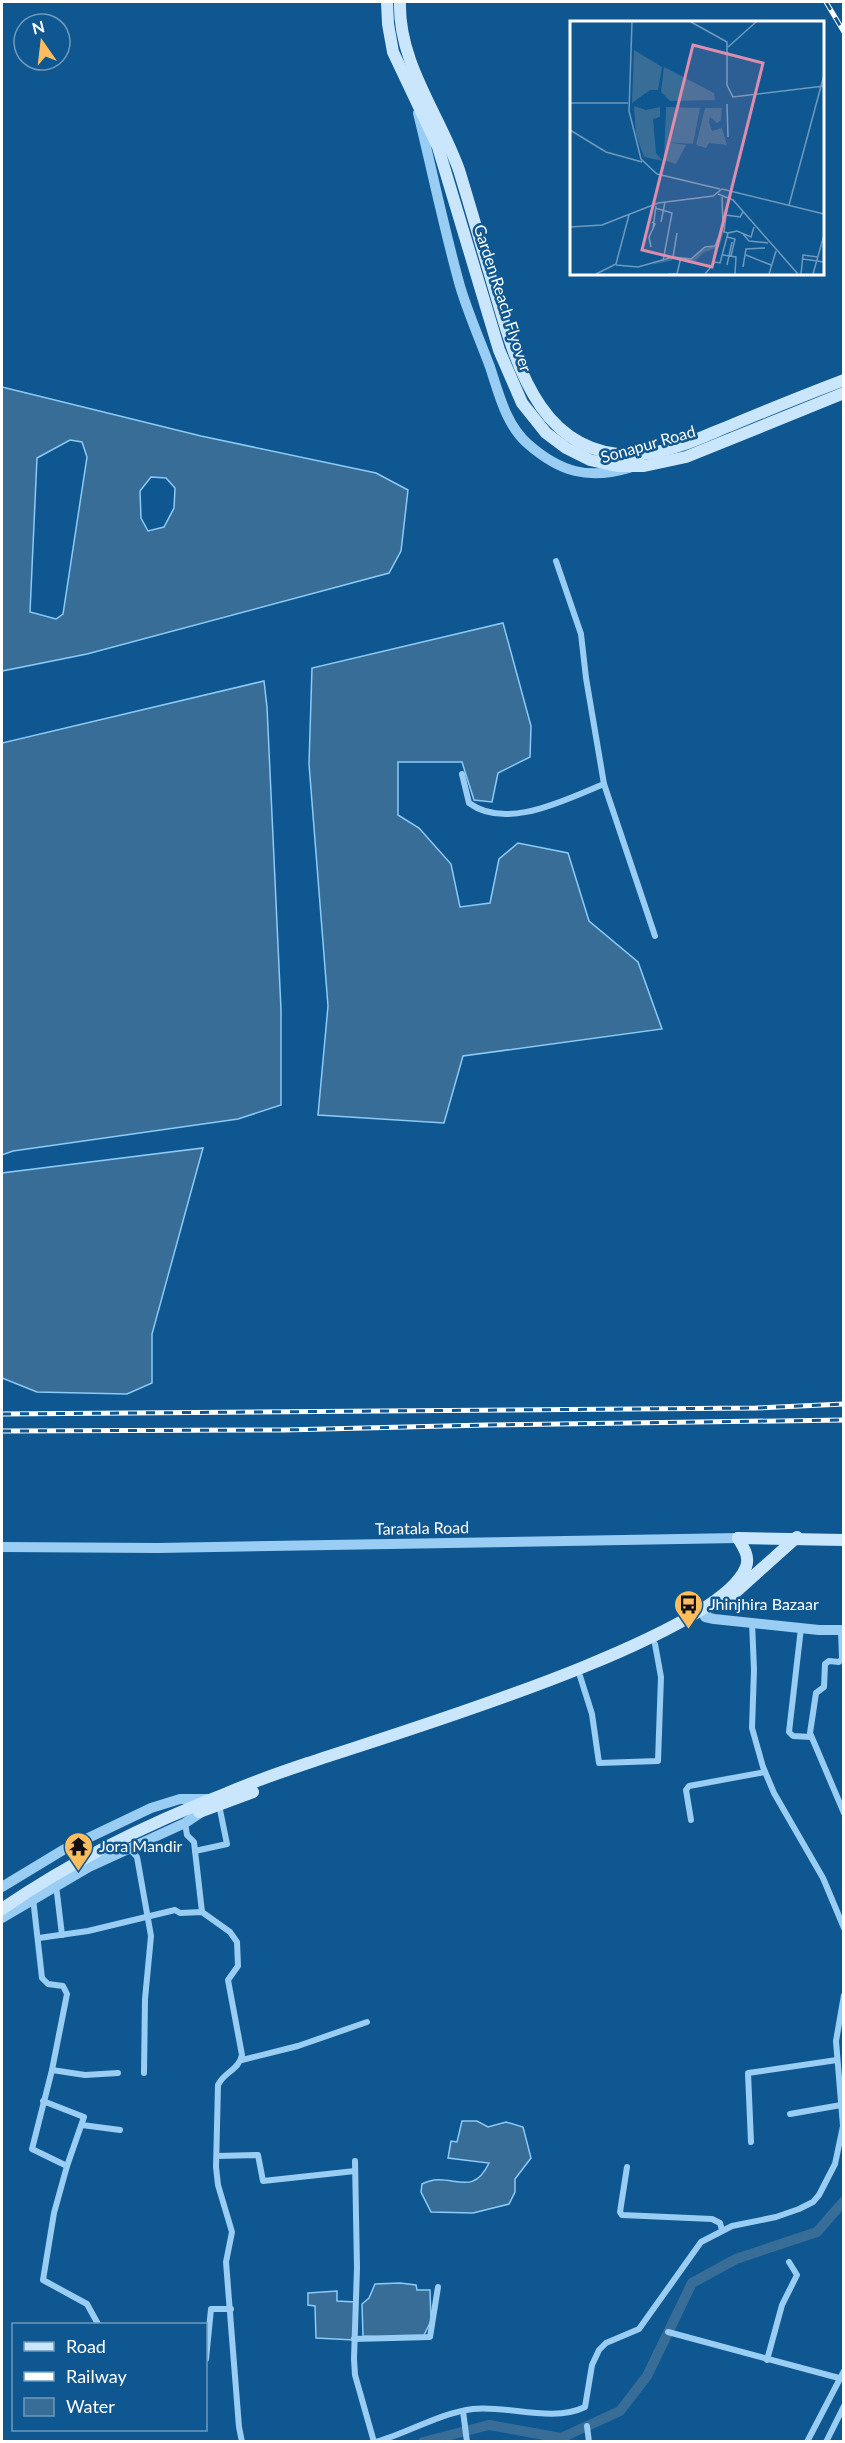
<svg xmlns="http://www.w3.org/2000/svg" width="845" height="2443" viewBox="0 0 845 2443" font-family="Lato,sans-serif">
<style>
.water{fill:#386d97;stroke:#8ccaf7;stroke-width:1.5;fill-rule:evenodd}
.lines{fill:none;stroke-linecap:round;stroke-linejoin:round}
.canal{stroke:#386d97;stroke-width:10}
.minor{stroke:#9acdf3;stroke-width:6}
.tertiary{stroke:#9acdf3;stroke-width:10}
.secondary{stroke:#cae6fd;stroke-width:12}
.rail-casing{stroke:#fff;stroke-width:5}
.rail{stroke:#0f5791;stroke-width:3;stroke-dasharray:9;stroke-linecap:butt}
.labels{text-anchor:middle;stroke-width:5;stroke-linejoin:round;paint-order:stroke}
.street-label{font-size:16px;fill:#fff;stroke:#0f5791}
.poi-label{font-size:16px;fill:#fff;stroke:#0f5791;text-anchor:start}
.inset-river{fill:none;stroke:#386d97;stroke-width:3}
.inset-road{fill:none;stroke:#6f9abd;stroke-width:1.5}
.view{fill:#e08cad;fill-opacity:0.15;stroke:#e08cad;stroke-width:3}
.inset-edge{fill:none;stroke:#fff;stroke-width:3}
</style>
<rect width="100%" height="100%" fill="#0f5791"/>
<!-- water -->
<g class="water">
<path d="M2 387 201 436 376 473 408 490 401 551 389 573 87 654 2 671ZM70 440 82 442 87 457 63 614 56 619 30 612 37 458ZM151 477 166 478 175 488 174 508 164 527 148 531 141 518 140 491Z"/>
<polygon points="503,623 531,726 530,757 498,773 492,802 474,800 462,762 398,762 398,815 419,828 451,864 460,907 490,903 499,859 518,843 568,853 589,921 638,962 662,1029 463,1056 444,1123 318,1115 328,1006 309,764 312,668"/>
<polygon points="264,681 267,707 281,1010 281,1105 238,1119 13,1151 2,1155 2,743"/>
<polygon points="203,1148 152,1334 152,1383 127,1394 37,1392 2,1378 2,1173"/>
<path d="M462 2121H477L488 2127 506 2122 523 2127 531 2158 515 2179V2192L509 2204 473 2213 431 2212 421 2192 422 2184C450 2169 471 2201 489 2163L448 2158 451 2141 457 2142Z"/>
<polygon points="400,2283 416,2285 417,2290 430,2290 431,2321 422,2339 363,2336 362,2304 369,2298 375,2284"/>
<polygon points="337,2291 337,2301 355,2302 354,2340 316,2338 315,2306 308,2305 308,2293"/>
</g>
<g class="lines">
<!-- canal -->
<polyline class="canal" points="423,2442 489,2425 561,2438 620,2411 647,2376 692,2283 736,2259 817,2232 844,2201"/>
<!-- minor -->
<g class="minor">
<polyline points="556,561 581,634 586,678 604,784 655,936"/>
<path d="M462 774 469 803C507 831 566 799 604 784"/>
<polyline points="752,1622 754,1670 752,1728 763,1767 774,1793 823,1878 844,1928"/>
<polyline points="801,1628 789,1732 793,1736 811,1737"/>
<polyline points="841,1630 842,1659 839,1662 829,1661 825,1664 824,1687 816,1693 810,1733 844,1813"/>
<polyline points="580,1676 592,1714 599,1763 658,1761 661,1677 655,1644"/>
<polyline points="691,1820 686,1790 689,1786 765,1772"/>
<polyline points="185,1823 187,1835 194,1842 202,1912"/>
<polyline points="129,1848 137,1857 151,1936 145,1999 144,2073"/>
<polyline points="195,1851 227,1844 219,1805"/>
<polyline points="56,1885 62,1935"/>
<polyline points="33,1898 42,1978 48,1984 63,1986 67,1994 52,2070 32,2149 67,2166"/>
<path d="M39 1938 88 1931 175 1910 180 1913 202 1912 230 1932 237 1942 238 1966 228 1980 242 2055C239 2070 224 2072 218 2085L216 2167 218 2185 232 2232 226 2262 239 2427 242 2442"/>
<polyline points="242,2060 298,2046 367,2022"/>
<polyline points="52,2070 85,2075 118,2073"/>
<polyline points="43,2101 84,2117 67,2166 54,2213 43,2280 87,2304 98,2324"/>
<polyline points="790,2114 841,2105"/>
<polyline points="82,2125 120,2130"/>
<polyline points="751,2142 748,2073 837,2060"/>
<polyline points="217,2156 258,2155 263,2181 355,2171"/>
<polyline points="355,2161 357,2268 354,2359 355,2375 374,2442"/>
<polyline points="627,2167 620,2212 622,2215 712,2219 720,2223 722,2230"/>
<polyline points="668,2332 839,2378"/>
<polyline points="354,2339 430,2337 438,2287"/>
<polyline points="206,2359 211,2309 231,2309"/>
<polyline points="767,2360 782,2305 797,2275 789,2262"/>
<polyline points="463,2411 467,2442"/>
<polyline points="587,2426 589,2442"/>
<path d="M376 2442C408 2433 440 2413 473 2409 508 2405 552 2423 585 2407L592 2365 599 2350 606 2343 639 2329 701 2242 732 2226 776 2217 799 2209 813 2202 819 2195 835 2164 843 2126 836 2041 844 1995"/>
<polyline points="807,2442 844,2371"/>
<polyline points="826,2442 844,2406"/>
</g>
<!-- tertiary -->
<g class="tertiary">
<path d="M418 113C432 170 444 229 460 286 468 313 480 340 490 367 499 394 506 425 528 444 560 472 588 480 629 468"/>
<polyline points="2,1547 158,1548 738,1538"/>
<polyline points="708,1605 705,1617 714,1619 819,1630 844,1630"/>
<polyline points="2,1887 63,1850 151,1808 180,1799 208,1799"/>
<polyline points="2,1918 89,1867 185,1823 203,1811"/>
</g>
<!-- secondary -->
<g class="secondary">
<polyline points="387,2 388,24 393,52 438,147 499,350 522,403 546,433 566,448 590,460 617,466 644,466 686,457 844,393"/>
<path d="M400 2C398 62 439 114 459 170 471 209 482 248 494 288 516 364 541 463 643 454 675 451 704 436 734 424 770 409 807 394 844 380"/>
<polyline points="738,1538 844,1540"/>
<polyline points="728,1599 797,1537"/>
<polyline points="199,1812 253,1792"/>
<path d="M2 1909C70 1862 149 1823 227 1793 253 1782 281 1772 308 1763 387 1736 719 1638 746 1567 750 1556 743 1547 738 1538"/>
</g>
<defs>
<g id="rail">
<polyline points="826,2 844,32"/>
<polyline points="2,1414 756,1408 844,1404"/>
<polyline points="2,1431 284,1430 486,1425 844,1420"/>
</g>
</defs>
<!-- rail casing -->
<use href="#rail" class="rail-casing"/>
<!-- rail -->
<use href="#rail" class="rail"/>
</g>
<!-- icons -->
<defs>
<symbol id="bus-pin" viewBox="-11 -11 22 30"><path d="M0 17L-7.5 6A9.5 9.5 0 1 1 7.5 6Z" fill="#ffbd5d" stroke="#0f5791"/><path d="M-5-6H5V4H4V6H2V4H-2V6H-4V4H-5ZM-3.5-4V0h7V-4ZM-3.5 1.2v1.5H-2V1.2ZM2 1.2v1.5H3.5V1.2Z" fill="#111"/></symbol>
<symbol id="temple-pin" viewBox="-11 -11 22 30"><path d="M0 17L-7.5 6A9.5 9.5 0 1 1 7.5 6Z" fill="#ffbd5d" stroke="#0f5791"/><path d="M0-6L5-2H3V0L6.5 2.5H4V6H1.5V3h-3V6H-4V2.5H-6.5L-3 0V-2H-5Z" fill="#111"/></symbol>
</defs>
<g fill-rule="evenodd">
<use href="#bus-pin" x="672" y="1588" width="33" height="45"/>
<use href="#temple-pin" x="62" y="1830" width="33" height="45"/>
</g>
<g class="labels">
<!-- street labels -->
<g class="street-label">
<text transform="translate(503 298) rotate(72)" y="6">Garden Reach Flyover</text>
<text transform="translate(648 444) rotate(-16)" y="6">Sonapur Road</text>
<text transform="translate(422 1528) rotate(-1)" y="6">Taratala Road</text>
</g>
<!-- poi labels -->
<g class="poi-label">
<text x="709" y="1610">Jhinjhira Bazaar</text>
<text x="99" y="1852">Jora Mandir</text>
</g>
</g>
<!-- overview -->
<g transform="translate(570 21)">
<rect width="254" height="254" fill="#0f5791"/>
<path d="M64 29 92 46 88 69H80L62 82ZM94 46 144 72 145 79 100 80 91 71ZM64 85 76 89 90 86V96L83 98 84 110 86 132 93 140 74 136 66 114ZM96 86 130 87 123 123 97 121 116 124 106 143 94 139ZM135 87H152L151 99 147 102 140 96 139 101 142 110 152 107 157 124 139 122 136 127 126 124Z" fill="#386d97"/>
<path class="inset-river" d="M115 238 124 239 133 230 148 225 153 209M83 242 102 238"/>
<path class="inset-road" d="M62 1 59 90 71 138 87 153 150 168M121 1 157 21V64L163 76 254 65M158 26 186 1M0 82H58M157 83 158 116M0 109 36 131 72 141M148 173 163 179 228 253M159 178 156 194 170 196 173 191M219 184 254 54M85 187 102 192 93 240M156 194 154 211 158 212M91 201 95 181M0 206 32 204 88 182 143 175 152 168 254 193M83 207 86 185M173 213 179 220 198 222M157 216 165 218 161 235M81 226 79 216 85 203 82 201M153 234 166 236 165 253M176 234 201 244M103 236 107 212M233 238 254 241M46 244 68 246 103 236 121 238 135 226 145 225 153 205 152 176M157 244 162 221M173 246 176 228 195 227M26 253 46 243 59 194M98 253H107L111 236M135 253 145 241 150 242 158 212 167 210 181 216 184 206M199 253 206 230M231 253 233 234 248 236M243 253 254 214"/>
<path class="view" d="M123 24 193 42 142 246 72 229Z"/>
<rect width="254" height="254" class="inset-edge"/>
</g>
<!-- border -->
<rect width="845" height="2443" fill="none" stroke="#ffffff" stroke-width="6"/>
<!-- legend -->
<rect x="12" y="2323" width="195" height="108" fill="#0f5791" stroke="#6f9abd" stroke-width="1.5"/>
<rect x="24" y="2342" width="30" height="9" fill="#cae6fd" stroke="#6f9abd" stroke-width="1.5"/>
<text x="66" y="2353" font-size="18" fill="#ffffff">Road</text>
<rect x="24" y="2372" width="30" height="9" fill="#ffffff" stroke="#6f9abd" stroke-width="1.5"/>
<text x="66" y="2383" font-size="18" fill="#ffffff">Railway</text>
<rect x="24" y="2398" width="30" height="18" fill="#386d97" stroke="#6f9abd" stroke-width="1.5"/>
<text x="66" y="2413" font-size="18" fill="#ffffff">Water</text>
<!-- north arrow -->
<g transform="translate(42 42) rotate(346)"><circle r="28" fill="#0f5791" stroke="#6f9abd" stroke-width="1.5"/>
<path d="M0-4.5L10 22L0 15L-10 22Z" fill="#ffbd5d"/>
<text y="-9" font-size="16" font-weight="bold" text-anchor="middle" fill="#ffffff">N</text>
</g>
</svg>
